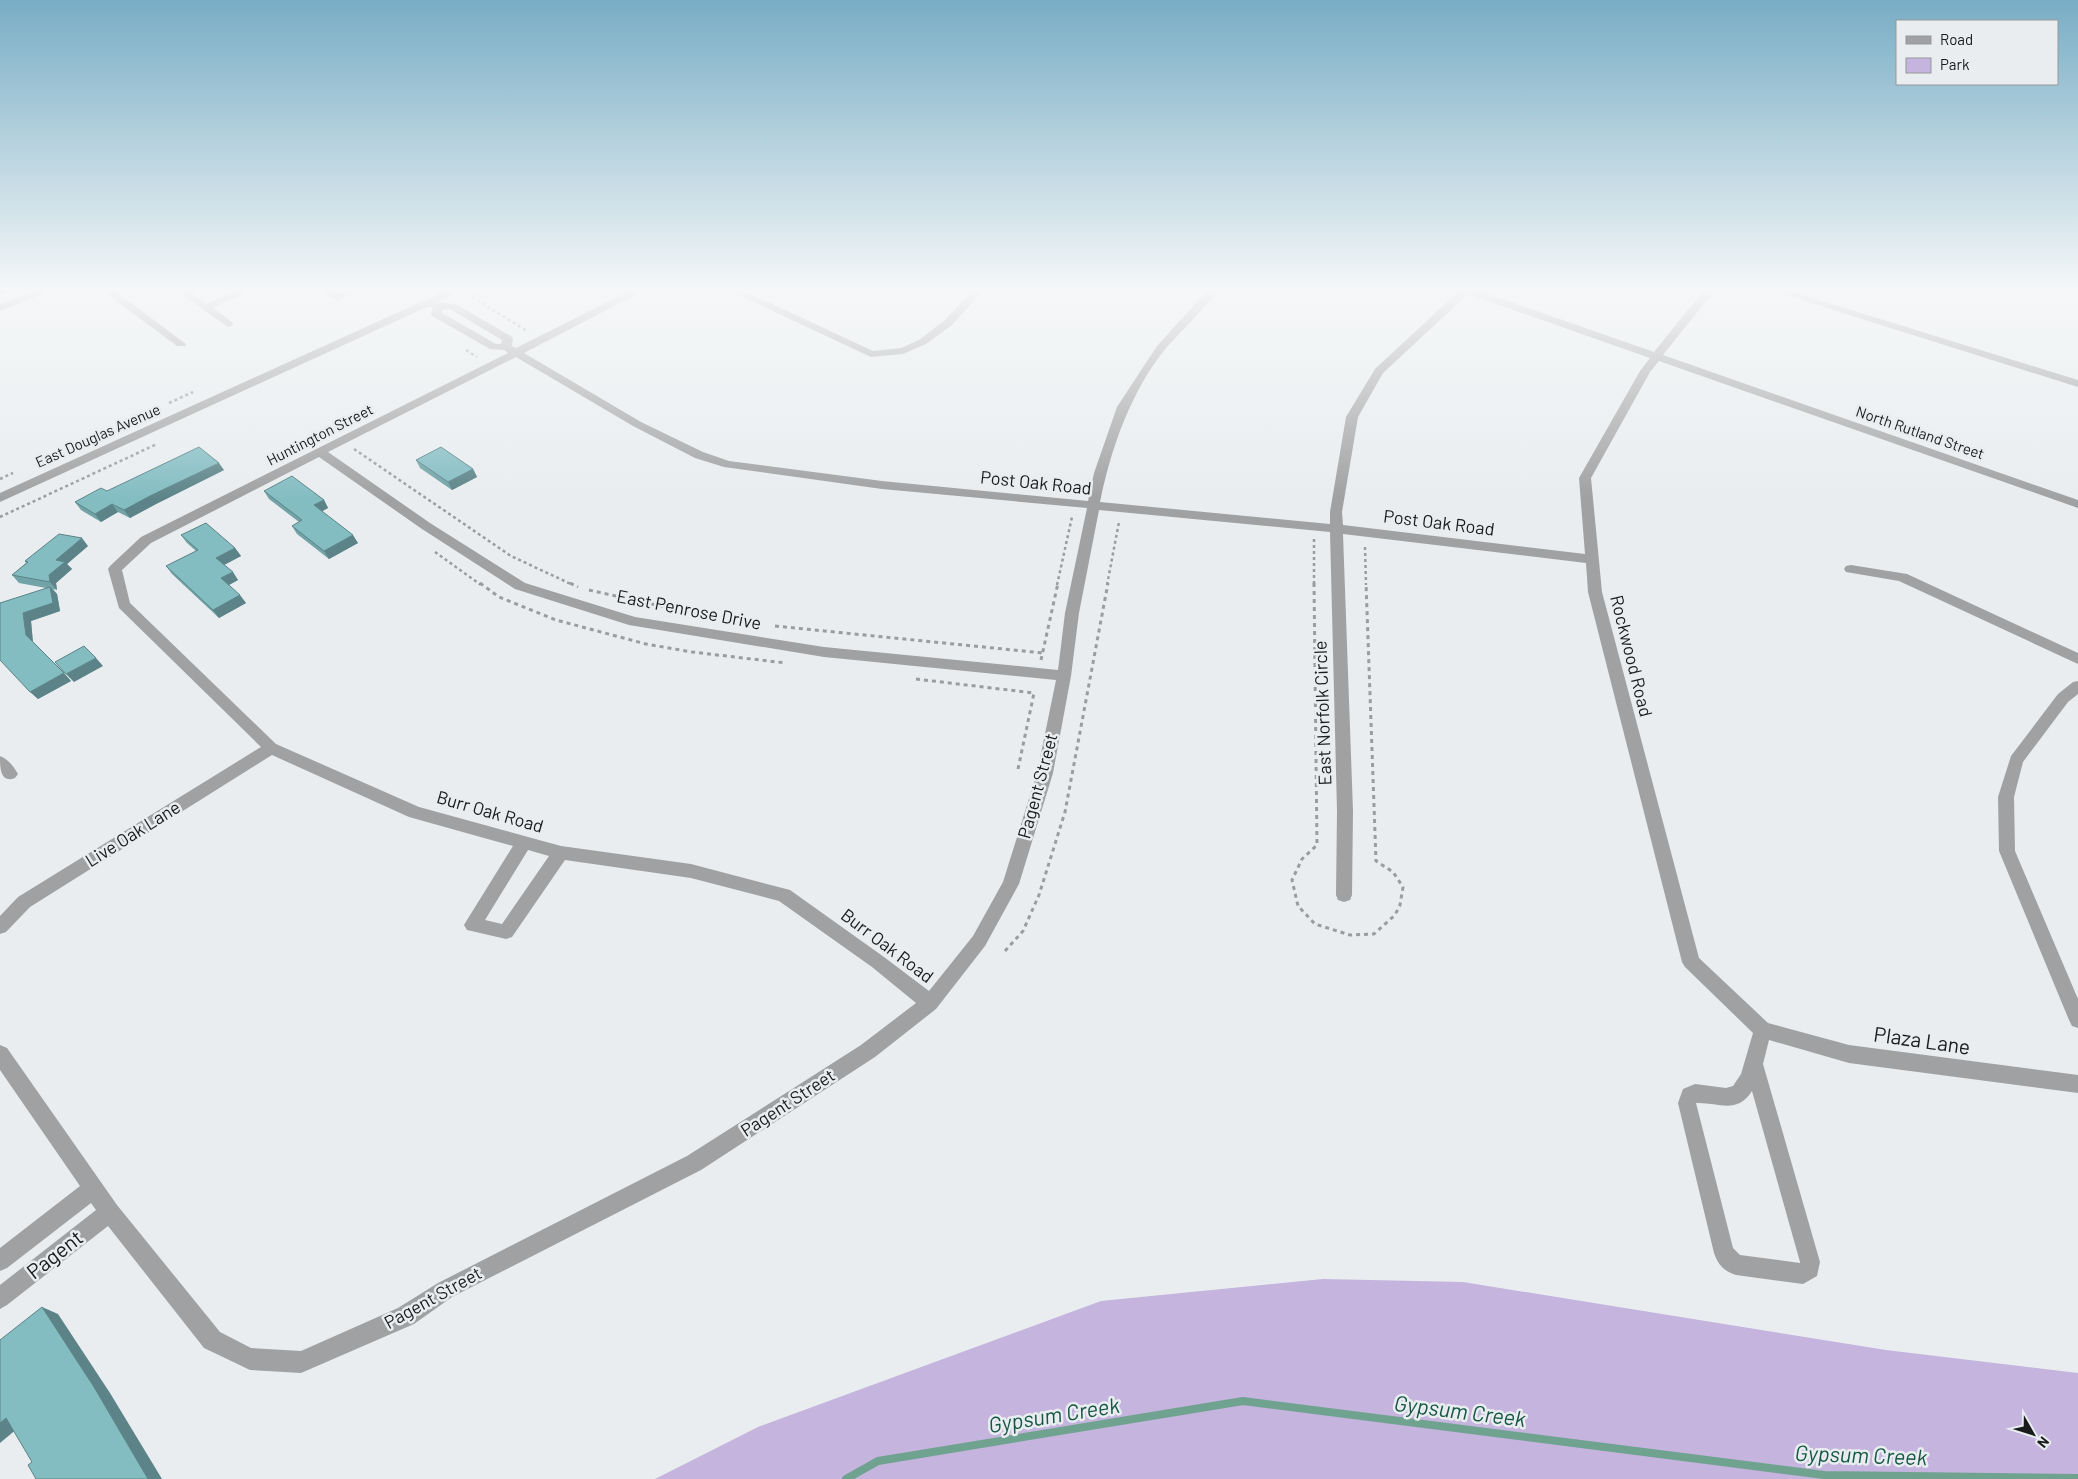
<svg xmlns="http://www.w3.org/2000/svg" width="2078" height="1479" viewBox="0 0 2078 1479" font-family="Barlow,sans-serif">
<style>
.green{fill:#c4b4de}
.lines{fill:none;stroke-linecap:round;stroke-linejoin:round}
.stream{stroke:#70a290;stroke-width:8}
.path-far1{stroke:#9a9d9f;stroke-width:2.5;stroke-dasharray:3 3;stroke-linecap:butt}
.path{stroke:#9a9d9f;stroke-width:3;stroke-dasharray:4 4;stroke-linecap:butt}
.minor{fill:#a0a1a2;fill-rule:evenodd}
.wall{fill:#71a3a7}
.shaded-wall{fill:#5c8488}
.building{fill:#83bdc2;stroke:#5c8488}
.labels{text-anchor:middle;stroke-width:5;stroke-linejoin:round;paint-order:stroke}
.far-street-label{font-size:15px;fill:#191a1b;stroke:#e9edef}
.street-label{font-size:18px;fill:#191a1b;stroke:#e9edef}
.near-street-label{font-size:21px;fill:#191a1b;stroke:#e9edef}
.near-water-label{font-size:22px;font-style:italic;fill:#155744;stroke:#e9edef}
</style>
<rect width="100%" height="100%" fill="#e9edef"/>
<!-- green -->
<polygon class="green" points="1323,1279 1463,1282 1886,1350 2078,1373 2078,1479 655,1479 758,1427 1101,1301"/>
<g class="lines">
<!-- stream -->
<polyline class="stream" points="846,1479 878,1461 1243,1401 1824,1475 2078,1478"/>
<!-- path-far1 -->
<g class="path-far1">
<polyline points="1755,291 1765,295"/>
<polyline points="472,297 527,331"/>
<polyline points="471,298 485,291"/>
<polyline points="466,350 477,357"/>
<polyline points="169,403 193,392"/>
<polyline points="354,449 511,556 573,585"/>
<polyline points="0,479 13,473"/>
<polyline points="0,517 157,444"/>
<polyline points="1314,539 1314,585"/>
<polyline points="1365,547 1366,585"/>
<polyline points="435,552 481,585"/>
<polyline points="1057,585 1072,517"/>
<polyline points="1107,585 1119,522"/>
</g>
<!-- path -->
<g class="path">
<polyline points="480,583 499,597 556,620 646,644 692,652 786,663"/>
<polyline points="570,583 578,587"/>
<polyline points="1314,583 1317,845 1302,859 1292,880 1298,906 1315,924 1350,935 1374,934 1395,915 1400,905 1403,887 1393,872 1376,861 1366,583"/>
<polyline points="589,590 692,613"/>
<polyline points="775,626 1043,653"/>
<polyline points="1041,660 1058,583"/>
<polyline points="916,679 1034,693"/>
<polyline points="1018,769 1034,693"/>
<polyline points="1005,951 1023,931 1039,895 1065,812 1108,583"/>
</g>
<!-- minor -->
<g class="minor">
<polygon points="35,291 50,291 0,311 0,304"/>
<polygon points="103,291 115,291 186,344 185,346 177,346"/>
<polygon points="177,291 189,291 206,304 235,291 249,291 213,308 232,322 233,324 232,326 228,327"/>
<polygon points="320,291 333,291 338,294 343,291 357,291 338,301"/>
<path d="M445 291H459L437 302 456 304 512 337 513 339 512 346 516 348 629 291H643L524 353 641 422 703 452 729 461 882 481 1088 501 1094 473 1117 407 1157 346 1207 291H1218C1202 311 1183 329 1166 348 1131 391 1111 448 1100 502L1330 524V512L1346 417 1375 369 1459 291H1480L1654 352 1703 291H1714L1663 355 2078 500V508L1659 361 1650 372 1591 478 1602 592 1699 958 1768 1023 1849 1045 2078 1075V1093L1849 1063 1769 1040 1763 1064 1820 1262 1817 1276 1803 1284 1736 1275C1724 1271 1718 1265 1714 1253L1678 1103 1683 1089 1695 1084 1726 1088 1733 1086 1741 1074 1753 1033 1685 967 1682 962 1588 592 1586 563 1343 534 1353 811 1352 895 1350 900 1344 902 1338 900 1336 895 1337 811 1330 532 1099 510 1079 613 1071 676 1053 773 1019 884 985 946 936 1009 875 1057 701 1170 452 1297 414 1324 301 1373 250 1370 204 1348 108 1226 7 1305 0 1309V1285L96 1210 91 1203 7 1268 0 1271V1248L80 1186 0 1070V1045L7 1048 117 1205 220 1332 251 1348 301 1351 398 1308 438 1283 687 1156 861 1045 916 1003 872 967 779 901 691 878 565 860 512 937 506 939 467 930 464 925 467 920 513 846 409 817 272 755 30 907 6 932 0 934V916L18 897 261 747 119 608 108 569 110 566 141 537 508 353 504 350 490 349 432 316 431 314 433 308 429 306 0 502V493ZM1468 294 1650 358 1640 371 1579 478 1585 554 1343 525 1342 512 1358 417 1383 373ZM450 309 502 340 501 344H496L442 313 443 310ZM516 357 633 426 695 458 724 467 882 489 1087 508 1065 613 1058 670 824 647 635 617 525 583 430 523 328 452ZM319 457 422 529 515 589 629 625 824 657 1056 680 1037 773 1003 882 973 936 929 991 884 957 790 890 691 864 561 846 419 807 276 744 130 603 122 570 151 543ZM528 850 549 856 502 924 485 920ZM1752 1091 1800 1262V1263L1740 1255 1733 1248 1696 1103C1718 1102 1737 1115 1752 1091Z"/>
<polygon points="730,291 744,291 873,351 901,348 919,340 945,320 972,291 983,291 952,325 926,344 903,354 871,357"/>
<polygon points="1773,291 1790,291 2078,380 2078,387"/>
<polygon points="1851,565 1907,574 2078,653 2078,664 1899,581 1846,572 1844,569 1846,566"/>
<polygon points="2078,681 2078,694 2068,702 2023,762 2014,797 2015,851 2078,999 2078,1028 2072,1026 2069,1020 1999,851 1998,797 2011,756 2058,694 2073,682"/>
<path d="M0 756C8 759 14 767 18 774L15 778C0 784 0 767 0 756Z"/>
</g>
</g>
<!-- wall -->
<g class="wall">
<polygon points="416,460 473,469 477,477 452,490 420,468"/>
<polygon points="224,470 156,504 130,518 118,512 101,522 81,510 75,502 107,491"/>
<polygon points="264,491 324,500 328,508 322,511 358,543 329,559 297,534 292,526 299,522 269,499"/>
<polygon points="181,535 235,548 241,556 224,565 238,580 229,585 246,603 219,618 172,574 166,566 196,551 187,543"/>
<polygon points="88,546 67,564 72,569 56,583 57,590 53,589 57,594 60,611 31,621 33,643 71,681 38,699 0,660 46,588 19,583 12,575 26,563 25,561"/>
</g>
<!-- shaded-wall -->
<g class="shaded-wall">
<polygon points="0,291 9,291 0,295"/>
<polygon points="219,463 224,470 156,504 130,518 124,510 150,496"/>
<polygon points="473,469 477,477 452,490 448,482"/>
<polygon points="324,500 328,508 319,513 314,505"/>
<polygon points="112,504 118,512 101,522 95,514"/>
<polygon points="353,535 358,543 329,559 324,551"/>
<polygon points="82,538 88,546 67,564 72,569 56,583 57,590 50,582 49,575 56,560"/>
<polygon points="235,548 241,556 222,566 216,558"/>
<polygon points="233,572 238,580 227,586 221,578"/>
<polygon points="50,587 57,594 60,611 31,621 33,643 26,635 23,613"/>
<polygon points="240,595 246,603 219,618 213,610"/>
<polygon points="96,658 103,666 74,682 66,674"/>
<polygon points="64,673 71,681 38,699 30,692"/>
<polygon points="42,1307 58,1314 110,1393 162,1479 148,1479"/>
<polygon points="6,1418 24,1423 0,1443 0,1423"/>
</g>
<!-- building -->
<g class="building">
<polygon points="199,447 219,463 150,496 124,510 112,504 95,514 75,502 101,488 107,491"/>
<polygon points="441,447 473,469 448,482 416,460"/>
<polygon points="292,476 324,500 314,505 353,535 324,551 292,526 302,520 264,491"/>
<polygon points="206,523 235,548 216,558 233,572 221,578 240,595 213,610 166,566 198,550 181,535"/>
<polygon points="59,534 82,538 56,560 65,562 49,575 50,582 12,575 28,562 25,561"/>
<polygon points="50,587 53,603 23,613 26,635 64,673 30,692 0,660 0,603"/>
<polygon points="84,646 96,658 66,674 55,662"/>
<polygon points="42,1307 94,1387 148,1479 36,1479 28,1465 32,1462 6,1418 0,1423 0,1340"/>
</g>
<!-- sky -->
<linearGradient id="sky" x2="0" y2="1"><stop stop-color="#78adc5"/><stop offset="0.58" stop-color="#f5f7f8"/><stop offset="1" stop-color="#f5f7f8" stop-opacity="0"/></linearGradient>
<rect width="2078" height="498" fill="url(#sky)"/>
<g class="labels">
<!-- far-street labels -->
<g class="far-street-label">
<text transform="translate(1920 433) rotate(19)" y="5">North Rutland Street</text>
<text transform="translate(320 435) rotate(-27)" y="5">Huntington Street</text>
<text transform="translate(98 436) rotate(-24)" y="5">East Douglas Avenue</text>
</g>
<!-- street labels -->
<g class="street-label">
<text transform="translate(1036 483) rotate(6)" y="6">Post Oak Road</text>
<text transform="translate(1439 523) rotate(7)" y="6">Post Oak Road</text>
<text transform="translate(689 610) rotate(11)" y="6">East Penrose Drive</text>
<text transform="translate(1631 656) rotate(76)" y="6">Rockwood Road</text>
<text transform="translate(1323 713) rotate(-92)" y="6">East Norfolk Circle</text>
<text transform="translate(1038 786) rotate(-75)" y="6">Pagent Street</text>
<text transform="translate(490 812) rotate(16)" y="6">Burr Oak Road</text>
<text transform="translate(133 834) rotate(-32)" y="6">Live Oak Lane</text>
<text transform="translate(887 946) rotate(37)" y="6">Burr Oak Road</text>
<text transform="translate(788 1103) rotate(-33)" y="6">Pagent Street</text>
<text transform="translate(433 1298) rotate(-29)" y="6">Pagent Street</text>
</g>
<!-- near-street labels -->
<g class="near-street-label">
<text transform="translate(1922 1041) rotate(8)" y="7">Plaza Lane</text>
<text transform="translate(55 1255) rotate(-38)" y="7">Pagent</text>
</g>
<!-- near-water labels -->
<g class="near-water-label">
<text transform="translate(1460 1411) rotate(7)" y="8">Gypsum Creek</text>
<text transform="translate(1054 1415) rotate(-9)" y="8">Gypsum Creek</text>
<text transform="translate(1861 1455) rotate(2)" y="8">Gypsum Creek</text>
</g>
</g>
<!-- legend -->
<rect x="1896" y="20" width="162" height="65" fill="#e9edef" stroke="#96999a"/>
<rect x="1906" y="36" width="25" height="8" fill="#a0a1a2" stroke="#96999a"/>
<text x="1940" y="45" font-size="15" fill="#191a1b">Road</text>
<rect x="1906" y="58" width="25" height="15" fill="#c4b4de" stroke="#96999a"/>
<text x="1940" y="70" font-size="15" fill="#191a1b">Park</text>
<!-- north arrow -->
<g transform="translate(2033 1434) rotate(129)" stroke="#e9edef" stroke-width="4" paint-order="stroke">
<path d="M0-4L9 19L0 12L-9 19Z" fill="#191a1b"/>
<text y="-8" font-size="14" font-weight="bold" text-anchor="middle" fill="#191a1b">N</text>
</g>
</svg>
